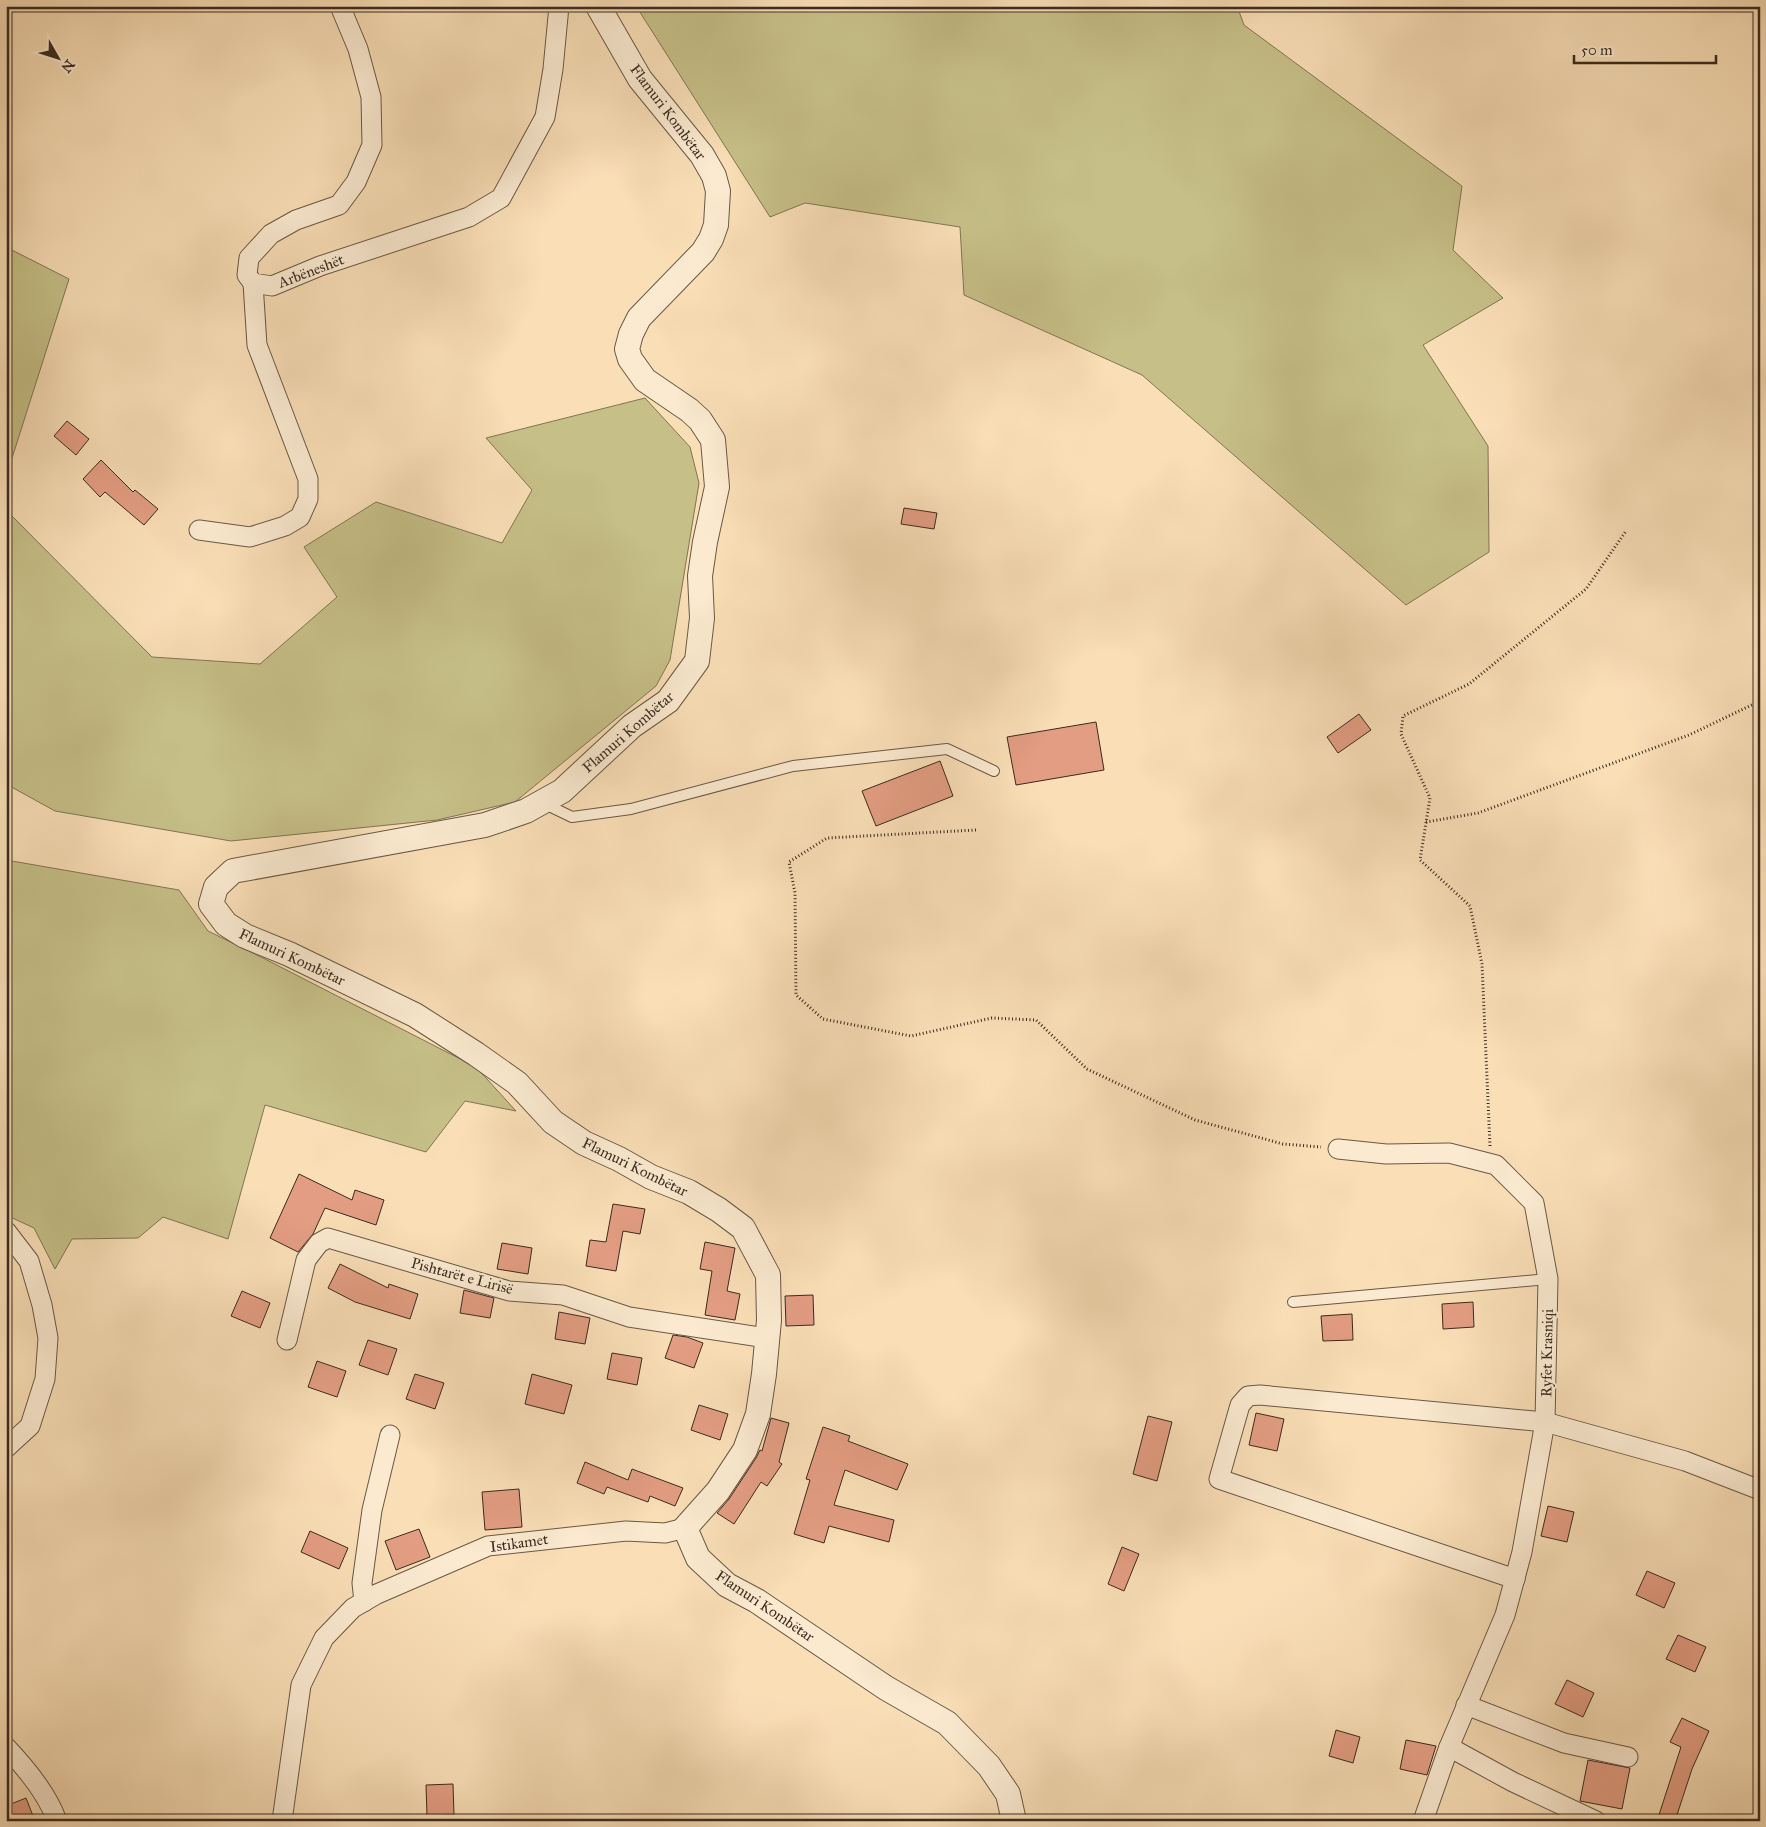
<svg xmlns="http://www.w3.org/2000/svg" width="1766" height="1827" viewBox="0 0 1766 1827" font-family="'IM FELL Great Primer',serif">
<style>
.green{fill:#c6bf88;stroke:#807554}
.building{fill:#e39d82;stroke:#3b2b21}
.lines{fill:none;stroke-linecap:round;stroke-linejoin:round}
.service-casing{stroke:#6a5846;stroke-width:12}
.minor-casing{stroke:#6a5846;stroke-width:21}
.tertiary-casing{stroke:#6a5846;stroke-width:26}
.path{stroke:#3b2b21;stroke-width:3;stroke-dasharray:1 2.5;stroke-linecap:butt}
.service{stroke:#fbead0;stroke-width:10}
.minor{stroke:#fbead0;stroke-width:19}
.tertiary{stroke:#fbead0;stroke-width:24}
.labels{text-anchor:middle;stroke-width:4;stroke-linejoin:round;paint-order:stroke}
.street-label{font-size:15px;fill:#3b2b21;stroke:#fbead0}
</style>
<rect width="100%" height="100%" fill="#f9deb6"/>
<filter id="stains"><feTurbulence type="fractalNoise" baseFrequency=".004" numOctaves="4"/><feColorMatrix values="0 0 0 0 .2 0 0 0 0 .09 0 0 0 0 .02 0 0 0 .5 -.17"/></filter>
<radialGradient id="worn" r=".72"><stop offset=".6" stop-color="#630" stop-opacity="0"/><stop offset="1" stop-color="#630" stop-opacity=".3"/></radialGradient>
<!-- green -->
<g class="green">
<polygon points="636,6 1237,6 1244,25 1462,186 1453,250 1503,298 1423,345 1488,446 1489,552 1406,605 1142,375 964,295 960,227 805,203 770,217"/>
<polygon points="6,247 69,279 6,477"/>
<polygon points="645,398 690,447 699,483 670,660 656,686 515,802 437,820 231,841 55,811 6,784 6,510 152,657 260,664 337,597 304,547 376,502 502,543 532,490 486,438"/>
<polygon points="6,860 179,890 208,931 261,957 476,1067 516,1111 465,1101 426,1152 265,1105 228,1239 163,1217 138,1238 72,1239 55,1269 34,1228 6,1215"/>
</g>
<!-- building -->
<g class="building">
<polygon points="67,421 89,439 76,455 54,436"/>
<polygon points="101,460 133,492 135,490 158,509 144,525 105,492 100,497 83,479"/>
<polygon points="904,508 937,513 934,529 901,524"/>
<polygon points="1359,714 1371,730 1338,753 1327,737"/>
<polygon points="1096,722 1104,770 1016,785 1007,737"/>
<polygon points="940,761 953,796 876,826 862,791"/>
<polygon points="299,1174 352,1200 355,1190 384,1200 376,1225 325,1208 313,1234 298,1252 270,1238"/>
<polygon points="613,1204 645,1209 640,1234 623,1231 616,1271 586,1266 590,1240 606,1242"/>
<polygon points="705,1242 735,1248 727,1291 740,1294 735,1320 705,1315 712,1271 700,1269"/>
<polygon points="502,1243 532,1248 528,1274 497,1269"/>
<polygon points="340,1264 388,1288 389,1284 418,1294 410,1319 355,1302 328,1288"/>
<polygon points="464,1290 494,1298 490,1318 460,1313"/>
<polygon points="242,1291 270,1303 260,1328 231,1316"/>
<polygon points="813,1295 814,1325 786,1326 785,1296"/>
<polygon points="1473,1302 1474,1327 1443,1329 1442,1304"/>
<polygon points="559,1312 590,1318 585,1344 555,1339"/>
<polygon points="1352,1314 1353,1340 1323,1341 1321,1316"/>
<polygon points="673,1335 687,1337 703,1343 694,1368 665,1358"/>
<polygon points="368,1340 397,1349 388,1375 359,1365"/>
<polygon points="612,1353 642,1358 637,1385 607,1379"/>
<polygon points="317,1361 346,1371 337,1397 308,1387"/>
<polygon points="415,1374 444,1383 435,1409 406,1399"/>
<polygon points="532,1374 572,1385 564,1414 525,1404"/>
<polygon points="699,1405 728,1414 720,1440 691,1430"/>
<polygon points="1256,1413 1284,1419 1277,1451 1249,1445"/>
<polygon points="1148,1416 1172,1422 1157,1481 1133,1474"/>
<polygon points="771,1418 789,1423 779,1462 782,1464 767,1486 761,1482 734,1524 717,1513 729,1499 756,1458 760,1450 762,1451"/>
<polygon points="823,1427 850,1436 848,1441 908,1464 897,1490 845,1470 834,1505 894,1520 889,1542 829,1526 824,1543 794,1534 810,1480 806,1479"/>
<polygon points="585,1462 628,1480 632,1469 683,1488 675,1506 650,1496 648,1502 607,1487 604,1494 577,1483"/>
<polygon points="519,1489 522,1527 485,1530 482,1492"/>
<polygon points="1548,1506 1574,1512 1567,1542 1541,1536"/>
<polygon points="419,1529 430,1557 396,1570 385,1541"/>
<polygon points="310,1531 348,1548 339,1569 301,1552"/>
<polygon points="1122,1547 1139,1554 1124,1591 1108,1584"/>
<polygon points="1647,1571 1675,1583 1664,1608 1636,1595"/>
<polygon points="1678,1635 1706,1647 1695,1672 1666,1659"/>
<polygon points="1567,1680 1594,1693 1583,1717 1555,1704"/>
<polygon points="1682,1718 1709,1731 1692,1769 1675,1821 1657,1821 1681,1747 1670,1742"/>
<polygon points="1336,1730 1360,1737 1353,1763 1329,1756"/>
<polygon points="1406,1740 1436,1746 1427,1775 1400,1769"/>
<polygon points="1588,1760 1630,1768 1622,1809 1580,1801"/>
<polygon points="453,1784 454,1815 427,1816 426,1785"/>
<polygon points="26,1798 35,1821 6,1821 6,1806"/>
</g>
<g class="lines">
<defs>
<g id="service">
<polyline points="543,803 572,817 631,809 793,766 947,749 994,771"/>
<polyline points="1293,1302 1548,1279"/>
</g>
<g id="minor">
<polyline points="340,6 358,49 371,97 372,145 356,182 339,205 296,220 271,234 249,258 247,275 253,283 272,286 320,266 469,217 501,198 545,117 553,69 559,6"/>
<polyline points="199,530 250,537 285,526 300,517 308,499 308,479 257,345 253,283"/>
<polyline points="1338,1149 1386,1154 1449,1153 1496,1165 1534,1203 1548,1279 1545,1422 1522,1552 1505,1615 1449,1747 1423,1821"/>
<polyline points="6,1231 29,1261 42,1305 48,1338 45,1379 30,1426 6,1448"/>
<polyline points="287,1340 306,1260 319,1243 328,1238 509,1291 563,1295 629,1317 767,1338"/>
<polyline points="1515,1579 1219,1479 1240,1405 1248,1396 1260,1395 1545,1422 1685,1461 1760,1490"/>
<polyline points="364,1602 362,1583 372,1510 390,1435"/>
<polyline points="1466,1705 1564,1743 1628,1757"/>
<path d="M6 1747C25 1767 48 1795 57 1821"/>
<polyline points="1449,1747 1513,1782 1596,1821"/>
<polyline points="282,1821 301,1685 324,1638 353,1608 377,1594 488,1546 626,1531 665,1533 685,1528"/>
</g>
<polyline id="tertiary" points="598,6 640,79 702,155 714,176 718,191 716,225 711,239 703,252 639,318 631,334 627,349 630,359 645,380 689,410 700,420 713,440 717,487 705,542 700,576 702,618 697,661 668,701 632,726 562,791 526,811 485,825 233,871 216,887 211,904 226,924 245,936 289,954 415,1015 476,1054 517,1083 553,1122 584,1143 619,1159 651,1177 689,1192 719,1210 743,1228 768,1275 769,1320 764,1374 758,1414 745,1450 718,1491 685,1528 698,1558 727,1585 757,1601 886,1688 947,1723 989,1766 1008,1794 1014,1821"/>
</defs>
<!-- service casing -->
<use href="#service" class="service-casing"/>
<!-- minor casing -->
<use href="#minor" class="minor-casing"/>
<!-- tertiary casing -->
<use href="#tertiary" class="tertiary-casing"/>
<!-- path -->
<g class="path">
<polyline points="1426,822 1478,813 1689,735 1760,701"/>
<polyline points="976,830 827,838 789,862 795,893 796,995 823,1019 911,1036 992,1018 1036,1020 1087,1069 1195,1120 1283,1144 1321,1147"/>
<polyline points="1490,1146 1482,964 1470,906 1420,860 1430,798 1401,734 1403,716 1469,684 1586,589 1626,531"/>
</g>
<!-- service -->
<use href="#service" class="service"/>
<!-- minor -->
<use href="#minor" class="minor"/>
<!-- tertiary -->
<use href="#tertiary" class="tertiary"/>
</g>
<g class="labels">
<!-- street labels -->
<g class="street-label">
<text transform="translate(668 112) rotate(53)" y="5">Flamuri Kombëtar</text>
<text transform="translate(311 271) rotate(-21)" y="5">Arbëneshët</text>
<text transform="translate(628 732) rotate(-41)" y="5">Flamuri Kombëtar</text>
<text transform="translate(292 957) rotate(25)" y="5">Flamuri Kombëtar</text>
<text transform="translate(635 1167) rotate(26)" y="5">Flamuri Kombëtar</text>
<text transform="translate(462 1276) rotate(15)" y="5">Pishtarët e Lirisë</text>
<text transform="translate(1547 1353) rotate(-89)" y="5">Ryfet Krasniqi</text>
<text transform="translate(519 1543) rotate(-8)" y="5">Istikamet</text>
<text transform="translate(765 1606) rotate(34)" y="5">Flamuri Kombëtar</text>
</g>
</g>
<!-- margin -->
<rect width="1766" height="1827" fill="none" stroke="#f9deb6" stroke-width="25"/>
<rect x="8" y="8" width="1751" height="1812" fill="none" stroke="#3b2b21" stroke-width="2.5"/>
<rect x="12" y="12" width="1741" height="1802" fill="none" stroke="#3b2b21"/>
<!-- north arrow -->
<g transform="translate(58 58) rotate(129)" stroke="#fbead0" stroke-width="4" paint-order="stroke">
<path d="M0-4L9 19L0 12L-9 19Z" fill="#3b2b21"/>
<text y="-8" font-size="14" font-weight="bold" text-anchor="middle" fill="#3b2b21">N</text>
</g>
<!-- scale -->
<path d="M1574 55v8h142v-8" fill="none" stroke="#3b2b21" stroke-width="2.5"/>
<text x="1581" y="55" font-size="15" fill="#3b2b21" stroke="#fbead0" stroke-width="4" paint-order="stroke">50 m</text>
<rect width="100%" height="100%" filter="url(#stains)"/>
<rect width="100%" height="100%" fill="url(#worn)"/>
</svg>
